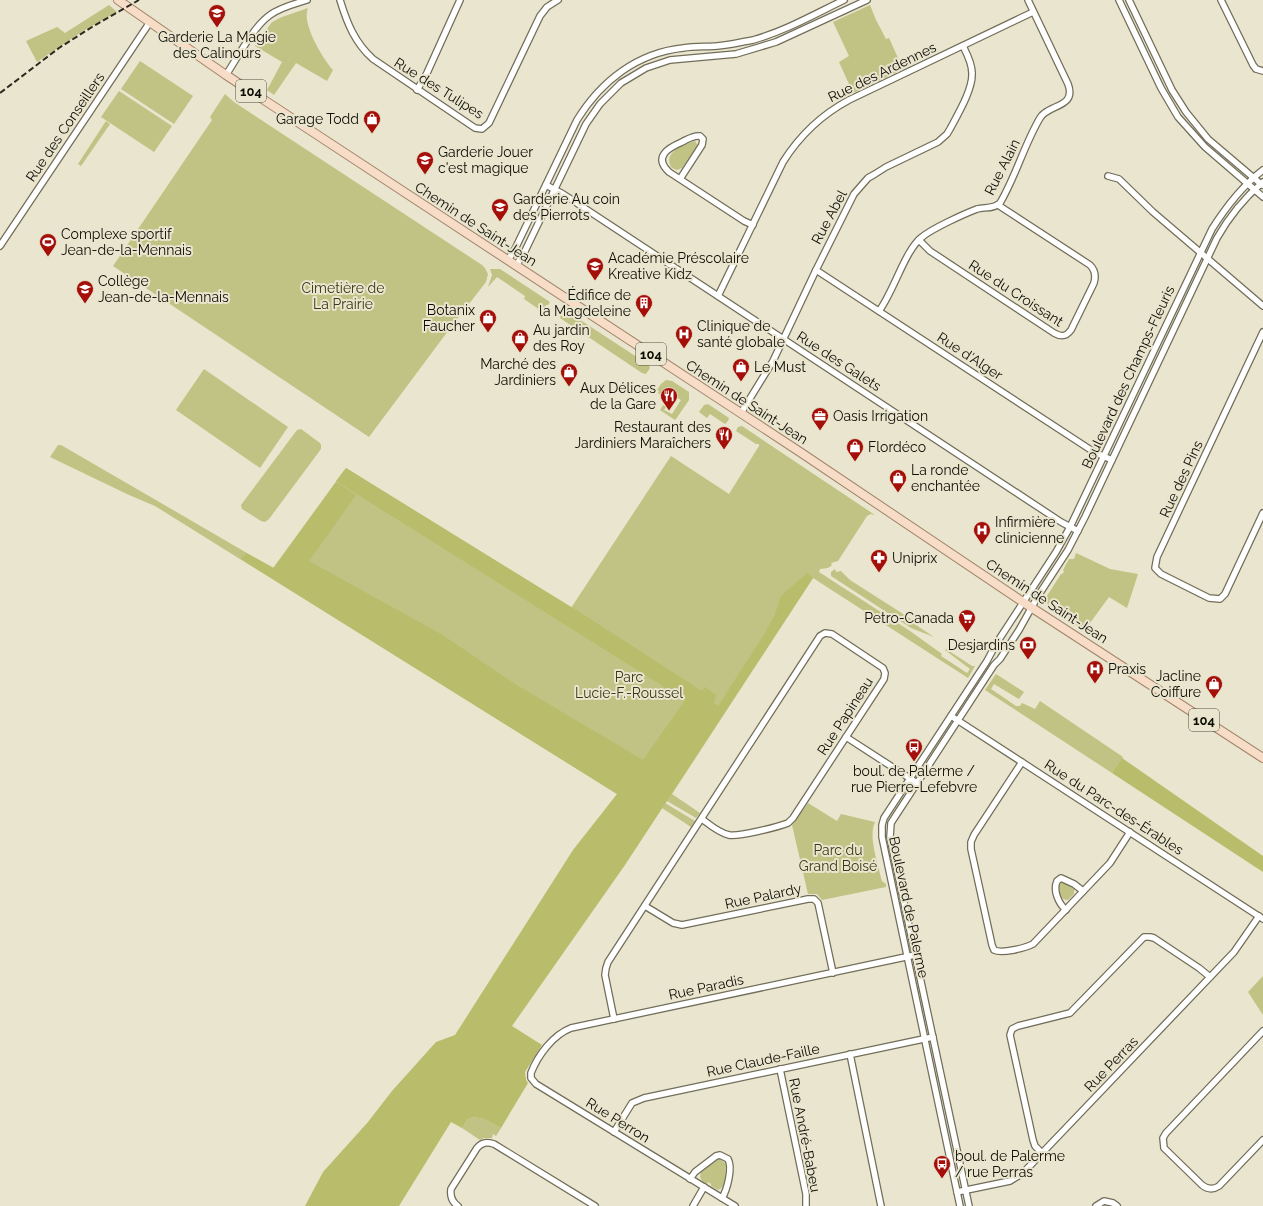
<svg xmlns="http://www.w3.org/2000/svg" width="1263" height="1206" viewBox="0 0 1263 1206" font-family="Raleway,sans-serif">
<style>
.green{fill:#c0c383}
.forest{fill:#b9bc6a}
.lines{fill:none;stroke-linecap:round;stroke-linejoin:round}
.minor-casing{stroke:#716d59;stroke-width:8}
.primary-casing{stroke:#a2846b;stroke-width:10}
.minor{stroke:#fff;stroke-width:5.5}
.primary{stroke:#f7dcc7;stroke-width:8}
.rail{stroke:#2b2920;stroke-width:2;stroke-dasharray:6 3;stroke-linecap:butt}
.labels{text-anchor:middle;stroke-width:4;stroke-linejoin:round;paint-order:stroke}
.shield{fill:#e9e5ce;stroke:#504e42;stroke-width:1}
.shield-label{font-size:13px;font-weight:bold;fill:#0e0d06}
.poi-label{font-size:14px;fill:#0e0d06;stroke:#e9e5ce;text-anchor:start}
.street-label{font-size:14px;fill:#0e0d06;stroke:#e9e5ce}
.park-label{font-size:14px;fill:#383915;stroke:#e9e5ce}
</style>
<rect width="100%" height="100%" fill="#e9e5ce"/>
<!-- green -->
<g class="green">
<polygon points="109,5 117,12 83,31 37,62 26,41 57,27 65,33"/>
<polygon points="870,5 876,20 886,39 889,38 903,69 853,93 839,62 849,56 833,22"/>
<path d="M308 8C301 23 323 59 333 70L327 81 296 63 274 95 267 90 282 62 255 46 272 22 282 17Z"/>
<polygon points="140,61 193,96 174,124 121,89"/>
<polygon points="119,91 172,126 154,152 101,117"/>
<polygon points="225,94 234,102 482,265 485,268 488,274 486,282 451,327 369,437 113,266 212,120 210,117"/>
<polygon points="106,121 110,124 81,166 78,164"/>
<path d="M695 141 697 144V146L682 168 677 170 672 168C661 153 684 144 695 141Z"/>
<polygon points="490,269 500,269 550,302 548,305 546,305 543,310 540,310 524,299 525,296 497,277 488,287 492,275"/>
<polygon points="568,312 649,365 650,368 646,374 642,373 560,318 561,314"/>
<polygon points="204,369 288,427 260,468 176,410"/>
<polygon points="666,380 672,381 689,392 689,400 676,419 675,420 660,410 663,405 666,407 664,410 672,414 681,400 673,395 669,402 669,400 667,400 658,393 659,391 657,390 661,384"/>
<polygon points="708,404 729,418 728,421 725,424 710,414 707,418 699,412 704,405"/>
<polygon points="742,426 875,515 871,514 867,516 838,561 831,563 832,565 828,568 820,569 819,572 910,631 942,654 941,656 967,673 970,669 945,650 946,649 972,666 975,666 968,678 813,578 672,794 700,813 696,818 667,801 665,803 695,821 691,827 662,808 665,803 617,794 155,506 129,495 50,457 58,445 61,445 273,568 346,468 571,608 671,456 729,494 759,446 759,444 756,444 736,431 738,427"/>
<polygon points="301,429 320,443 321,445 321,449 269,519 265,522 261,521 242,509 241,505 297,430"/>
<polygon points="1076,553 1110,569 1138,574 1127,608 1109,597 1087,627 1082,629 1055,611 1056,609 1048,605 1045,599 1061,574 1062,574 1064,572 1063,570 1069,559 1074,559"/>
<polygon points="835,569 836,572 841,571 850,580 911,619 910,621 934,637 911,628 831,576 831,572"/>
<polygon points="996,674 1024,692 1019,699 994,684 991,689 1016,706 1020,706 1022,703 1035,709 1040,701 1123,757 1112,773 985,690"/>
<path d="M808 803 837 821 841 814 875 822C868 836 878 863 881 878L882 881 886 884V887L822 900 817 894H808L792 825Z"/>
<path d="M1061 883H1065L1074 889V894L1068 900C1060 900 1060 893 1059 886Z"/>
<polygon points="1263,976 1263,1015 1248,992"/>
<polygon points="473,1117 484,1119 501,1128 496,1136 493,1134 492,1138 484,1138 480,1140 462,1128 467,1120"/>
<path d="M718 1159H720L726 1164C725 1172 727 1187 718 1190L711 1186V1184L708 1182 707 1184 702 1181 700 1177 701 1172Z"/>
</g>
<!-- forest -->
<g class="forest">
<polygon points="346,468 581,613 702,691 705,687 716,695 714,703 718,706 765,633 775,614 781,596 807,573 813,578 625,865 512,1026 542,1045 525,1072 526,1080 528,1083 501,1128 484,1119 473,1117 467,1120 462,1128 451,1122 399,1206 305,1206 323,1172 368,1122 392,1091 436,1042 455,1035 573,850 617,794 241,559 246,553 274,568 336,482 356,495 309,561 441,634 515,684 643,760 685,700 336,481"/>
<polygon points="1122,758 1263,856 1263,872 1112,773"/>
</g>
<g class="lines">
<defs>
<g id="minor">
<path d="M340 0C347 23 355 43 373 59L475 128 482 129 489 123 540 16 547 7 558 0"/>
<polyline points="1119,0 1161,88 1178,117 1205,147 1263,197"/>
<polyline points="1129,0 1172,90 1186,112 1208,139 1262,185"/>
<polyline points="1221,0 1253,65 1256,69 1263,71"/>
<path d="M226 75C238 57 253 27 270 15 281 7 295 4 307 0"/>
<polyline points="417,90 427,73 460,0"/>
<polyline points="1108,176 1119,179 1153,212 1263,306"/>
<path d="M680 179 702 145 703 139 700 136C693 135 688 139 682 142 668 148 653 157 669 172L744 221 753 225"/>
<polyline points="546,185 563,194 1061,522 1078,531"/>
<path d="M919 240 930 251 1054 333C1061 337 1066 337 1071 330L1094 283C1096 276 1095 270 1090 265L998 205"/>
<polyline points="0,246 150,22"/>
<path d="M508 260 515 249 577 120C601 81 637 53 683 48 695 46 706 47 717 46 729 45 741 42 753 40 785 31 815 14 844 0"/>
<polyline points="516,266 525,251 586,124 600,104 621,83 646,68 670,60 736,54 776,42 867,0"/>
<polyline points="816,270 1094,452 1112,460"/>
<path d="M718 296 783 162C800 135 821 115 849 100L1033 12"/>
<path d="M879 311C894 291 905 250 922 237 933 228 964 214 977 209 984 207 994 209 1000 203 1016 176 1024 145 1040 118 1048 104 1077 108 1068 84L1028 0"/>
<polyline points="1263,332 1157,557 1155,568 1161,574 1209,598 1220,599 1225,594 1263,513"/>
<path d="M741 413 773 361 816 270 854 194 868 178 875 174 886 167 938 142 947 134 950 129C958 114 973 89 972 73 972 63 967 54 963 46"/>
<polyline points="951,716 1263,919"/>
<polyline points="846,737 917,783"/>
<path d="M1022 762 974 835 971 842V849L992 945 994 950C1002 954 1025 948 1033 944L1110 863 1130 832"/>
<polyline points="645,906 673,923 682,925 808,899 814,899 818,903 833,973"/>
<path d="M1066 910C1058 903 1053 890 1057 881L1061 878 1074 884 1083 891"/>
<path d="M614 1019 605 975 606 968 608 962 820 636 825 633 832 634 883 668 885 673 884 679 793 818 788 823C778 827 738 837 729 835 719 833 710 825 702 819"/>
<path d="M1263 1031 1166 1133 1163 1138 1164 1148 1202 1185C1207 1189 1213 1190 1219 1186L1263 1140"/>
<polyline points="850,1054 881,1206"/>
<polyline points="780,1069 806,1194 806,1206"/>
<polyline points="614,1132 632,1103 644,1098 933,1037"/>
<polyline points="1042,1153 1035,1146 1033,1140 1010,1035 1012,1029 1018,1026 1070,1013 1144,937 1150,937 1154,938 1199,968 1210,977"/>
<path d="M690 1179 695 1172 716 1156 720 1155 728 1159C733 1168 727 1190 722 1198"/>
<polyline points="957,1192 1010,1181 1023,1173 1234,952 1259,916"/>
<path d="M458 1206C452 1202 450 1196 451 1189L477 1148C482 1142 487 1142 494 1144L595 1206"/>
<polyline points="693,1206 704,1187"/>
<path d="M735 1206 536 1084 531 1078V1073C538 1055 553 1035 571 1028L915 955"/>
<path d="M960 1206 882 837V825L884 818 987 661 996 644 1056 552 1070 527 1212 229C1226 207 1242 186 1263 170"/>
<path d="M969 1206 890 837 891 823 994 665 1000 659 1019 630 1038 596 1068 550 1085 517 1217 238C1229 217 1244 198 1263 182"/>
<polyline points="1096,1206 1104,1201 1113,1203 1117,1206"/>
</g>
<polyline id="primary" points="118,0 226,75 800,452 1023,602 1263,758"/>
</defs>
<!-- minor casing -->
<use href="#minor" class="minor-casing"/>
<!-- primary casing -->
<use href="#primary" class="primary-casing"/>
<!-- minor -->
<use href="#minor" class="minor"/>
<!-- primary -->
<use href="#primary" class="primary"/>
<!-- rail -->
<polyline class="rail" points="0,93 59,48 92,27 139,0"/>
</g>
<!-- icons -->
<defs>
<symbol id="school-pin" viewBox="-11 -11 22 30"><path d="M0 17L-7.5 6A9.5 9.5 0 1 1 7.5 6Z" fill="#a50f0a" stroke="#e9e5ce"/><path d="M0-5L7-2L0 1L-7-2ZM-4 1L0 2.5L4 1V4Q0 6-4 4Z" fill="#fff"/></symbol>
<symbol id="shop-pin" viewBox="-11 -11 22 30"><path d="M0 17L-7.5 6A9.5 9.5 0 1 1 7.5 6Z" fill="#a50f0a" stroke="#e9e5ce"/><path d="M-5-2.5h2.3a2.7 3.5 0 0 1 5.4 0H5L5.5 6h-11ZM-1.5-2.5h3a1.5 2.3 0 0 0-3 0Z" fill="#fff"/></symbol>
<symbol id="stadium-pin" viewBox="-11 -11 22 30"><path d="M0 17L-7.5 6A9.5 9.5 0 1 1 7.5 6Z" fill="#a50f0a" stroke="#e9e5ce"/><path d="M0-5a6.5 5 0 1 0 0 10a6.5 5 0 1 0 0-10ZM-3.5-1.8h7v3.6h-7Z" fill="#fff"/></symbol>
<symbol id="building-pin" viewBox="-11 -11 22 30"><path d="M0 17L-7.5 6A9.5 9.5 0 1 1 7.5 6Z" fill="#a50f0a" stroke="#e9e5ce"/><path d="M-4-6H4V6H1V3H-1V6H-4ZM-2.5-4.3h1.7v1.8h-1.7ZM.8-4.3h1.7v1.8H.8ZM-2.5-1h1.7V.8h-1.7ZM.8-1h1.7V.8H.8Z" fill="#fff"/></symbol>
<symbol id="hospital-pin" viewBox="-11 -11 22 30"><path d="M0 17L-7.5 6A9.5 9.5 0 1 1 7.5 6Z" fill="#a50f0a" stroke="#e9e5ce"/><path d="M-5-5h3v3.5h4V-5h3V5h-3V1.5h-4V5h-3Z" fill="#fff"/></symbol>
<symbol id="restaurant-pin" viewBox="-11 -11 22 30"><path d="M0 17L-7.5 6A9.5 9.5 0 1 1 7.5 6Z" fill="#a50f0a" stroke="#e9e5ce"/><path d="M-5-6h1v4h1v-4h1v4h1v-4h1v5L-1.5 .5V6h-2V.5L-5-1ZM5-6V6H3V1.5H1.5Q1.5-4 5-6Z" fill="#fff"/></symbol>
<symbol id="office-pin" viewBox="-11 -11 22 30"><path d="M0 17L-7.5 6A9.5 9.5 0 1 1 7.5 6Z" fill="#a50f0a" stroke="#e9e5ce"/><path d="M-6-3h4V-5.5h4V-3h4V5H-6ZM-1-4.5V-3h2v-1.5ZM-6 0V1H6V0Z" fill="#fff"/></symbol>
<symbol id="pharmacy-pin" viewBox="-11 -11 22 30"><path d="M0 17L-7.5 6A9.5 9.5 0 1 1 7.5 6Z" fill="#a50f0a" stroke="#e9e5ce"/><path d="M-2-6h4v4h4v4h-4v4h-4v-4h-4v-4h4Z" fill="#fff"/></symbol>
<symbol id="supermarket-pin" viewBox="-11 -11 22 30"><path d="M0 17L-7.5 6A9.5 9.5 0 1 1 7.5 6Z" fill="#a50f0a" stroke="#e9e5ce"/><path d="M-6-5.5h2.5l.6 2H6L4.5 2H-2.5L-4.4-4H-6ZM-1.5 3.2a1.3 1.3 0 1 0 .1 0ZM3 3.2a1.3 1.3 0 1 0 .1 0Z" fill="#fff"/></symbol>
<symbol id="bank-pin" viewBox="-11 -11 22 30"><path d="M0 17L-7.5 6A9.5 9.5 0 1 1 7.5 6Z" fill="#a50f0a" stroke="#e9e5ce"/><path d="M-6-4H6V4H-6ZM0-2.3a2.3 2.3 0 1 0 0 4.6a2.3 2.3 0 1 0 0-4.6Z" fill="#fff"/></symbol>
<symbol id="bus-pin" viewBox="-11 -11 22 30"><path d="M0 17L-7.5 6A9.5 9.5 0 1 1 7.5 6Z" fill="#a50f0a" stroke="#e9e5ce"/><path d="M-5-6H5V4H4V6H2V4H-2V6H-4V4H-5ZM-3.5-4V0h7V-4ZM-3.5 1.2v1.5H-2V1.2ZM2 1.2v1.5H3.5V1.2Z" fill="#fff"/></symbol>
</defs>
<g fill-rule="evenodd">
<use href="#school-pin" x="207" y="3" width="20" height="27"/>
<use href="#shop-pin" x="362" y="109" width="20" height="27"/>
<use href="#school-pin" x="415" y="150" width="20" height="27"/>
<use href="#school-pin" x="490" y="197" width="20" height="27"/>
<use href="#stadium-pin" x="38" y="232" width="20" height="27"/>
<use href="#school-pin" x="585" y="256" width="20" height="27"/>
<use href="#school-pin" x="75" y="279" width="20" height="27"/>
<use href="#building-pin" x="634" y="293" width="20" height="27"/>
<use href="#shop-pin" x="478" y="308" width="20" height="27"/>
<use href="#hospital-pin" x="674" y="324" width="20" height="27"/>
<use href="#shop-pin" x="510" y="328" width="20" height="27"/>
<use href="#shop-pin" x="731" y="357" width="20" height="27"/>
<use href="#shop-pin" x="559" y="362" width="20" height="27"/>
<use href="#restaurant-pin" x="659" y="386" width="20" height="27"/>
<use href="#office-pin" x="810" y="406" width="20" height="27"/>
<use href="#restaurant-pin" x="714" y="425" width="20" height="27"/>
<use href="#shop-pin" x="845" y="437" width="20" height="27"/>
<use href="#shop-pin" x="888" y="468" width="20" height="27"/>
<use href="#hospital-pin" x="972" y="520" width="20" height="27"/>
<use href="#pharmacy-pin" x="869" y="548" width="20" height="27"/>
<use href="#supermarket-pin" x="957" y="608" width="20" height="27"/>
<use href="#bank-pin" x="1018" y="635" width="20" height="27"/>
<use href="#hospital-pin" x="1085" y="659" width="20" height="27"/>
<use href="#shop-pin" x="1204" y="674" width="20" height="27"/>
<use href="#bus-pin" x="904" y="737" width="20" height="27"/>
<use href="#bus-pin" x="932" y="1154" width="20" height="27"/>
</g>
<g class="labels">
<!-- shield labels -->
<g class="shield">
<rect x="236" y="80" width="30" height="22" rx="3"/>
<rect x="636" y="343" width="30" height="22" rx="3"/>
<rect x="1189" y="709" width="30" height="22" rx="3"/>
</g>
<g class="shield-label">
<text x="251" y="96">104</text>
<text x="651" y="359">104</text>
<text x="1204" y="725">104</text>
</g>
<!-- poi labels -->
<g class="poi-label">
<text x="217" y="42" text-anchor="middle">Garderie La Magie<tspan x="217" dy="16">des Calinours</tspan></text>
<text x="359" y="124" text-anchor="end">Garage Todd</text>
<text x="438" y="157">Garderie Jouer<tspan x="438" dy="16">c'est magique</tspan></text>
<text x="513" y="204">Garderie Au coin<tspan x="513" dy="16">des Pierrots</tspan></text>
<text x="61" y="239">Complexe sportif<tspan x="61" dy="16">Jean-de-la-Mennais</tspan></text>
<text x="608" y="263">Académie Préscolaire<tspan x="608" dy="16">Kreative Kidz</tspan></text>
<text x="98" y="286">Collège<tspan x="98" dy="16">Jean-de-la-Mennais</tspan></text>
<text x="631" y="300" text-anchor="end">Édifice de<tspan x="631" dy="16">la Magdeleine</tspan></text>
<text x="475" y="315" text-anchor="end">Botanix<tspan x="475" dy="16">Faucher</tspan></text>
<text x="697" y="331">Clinique de<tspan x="697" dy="16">santé globale</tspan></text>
<text x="533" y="335">Au jardin<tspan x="533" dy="16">des Roy</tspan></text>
<text x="556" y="369" text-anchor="end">Marché des<tspan x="556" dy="16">Jardiniers</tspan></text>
<text x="754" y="372">Le Must</text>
<text x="656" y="393" text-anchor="end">Aux Délices<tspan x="656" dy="16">de la Gare</tspan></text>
<text x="833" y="421">Oasis Irrigation</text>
<text x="711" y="432" text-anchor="end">Restaurant des<tspan x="711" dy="16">Jardiniers Maraîchers</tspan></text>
<text x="868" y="452">Flordéco</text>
<text x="911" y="475">La ronde<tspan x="911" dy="16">enchantée</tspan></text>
<text x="995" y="527">Infirmière<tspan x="995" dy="16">clinicienne</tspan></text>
<text x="892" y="563">Uniprix</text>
<text x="954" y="623" text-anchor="end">Petro-Canada</text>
<text x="1015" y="650" text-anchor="end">Desjardins</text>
<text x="1108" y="674">Praxis</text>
<text x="1201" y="681" text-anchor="end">Jacline<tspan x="1201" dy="16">Coiffure</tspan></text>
<text x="914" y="776" text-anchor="middle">boul. de Palerme /<tspan x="914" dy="16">rue Pierre-Lefebvre</tspan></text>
<text x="955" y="1161">boul. de Palerme<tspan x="955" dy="16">/ rue Perras</tspan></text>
</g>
<!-- street labels -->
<g class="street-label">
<text transform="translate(882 72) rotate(-26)" y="5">Rue des Ardennes</text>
<text transform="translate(439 88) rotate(32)" y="5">Rue des Tulipes</text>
<text transform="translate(65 127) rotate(-56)" y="5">Rue des Conseillers</text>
<text transform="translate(1002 167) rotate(-63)" y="5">Rue Alain</text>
<text transform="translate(829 217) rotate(-62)" y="5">Rue Abel</text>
<text transform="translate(476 224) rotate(33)" y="5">Chemin de Saint-Jean</text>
<text transform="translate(1016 293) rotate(33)" y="5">Rue du Croissant</text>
<text transform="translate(970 356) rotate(33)" y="5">Rue d'Alger</text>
<text transform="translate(839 361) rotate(33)" y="5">Rue des Galets</text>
<text transform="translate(1128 377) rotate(-65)" y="5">Boulevard des Champs-Fleuris</text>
<text transform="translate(747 402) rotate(33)" y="5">Chemin de Saint-Jean</text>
<text transform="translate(1181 479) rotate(-65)" y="5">Rue des Pins</text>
<text transform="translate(1047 601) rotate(33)" y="5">Chemin de Saint-Jean</text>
<text transform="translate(845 716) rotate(-57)" y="5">Rue Papineau</text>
<text transform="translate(1114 807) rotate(33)" y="5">Rue du Parc-des-Érables</text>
<text transform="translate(763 896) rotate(-12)" y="5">Rue Palardy</text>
<text transform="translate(909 907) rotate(78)" y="5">Boulevard de Palerme</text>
<text transform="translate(706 987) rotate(-12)" y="5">Rue Paradis</text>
<text transform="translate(763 1060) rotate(-12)" y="5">Rue Claude-Faille</text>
<text transform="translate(1111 1064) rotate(-46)" y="5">Rue Perras</text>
<text transform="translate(618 1120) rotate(32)" y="5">Rue Perron</text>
<text transform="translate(805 1135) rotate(79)" y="5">Rue André-Babeu</text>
</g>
<!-- park labels -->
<g class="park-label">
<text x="343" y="293">Cimetière de<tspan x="343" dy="16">La Prairie</tspan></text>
<text x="629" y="682">Parc<tspan x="629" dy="16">Lucie-F.-Roussel</tspan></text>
<text x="838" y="855">Parc du<tspan x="838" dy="16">Grand Boisé</tspan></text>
</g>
</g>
</svg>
